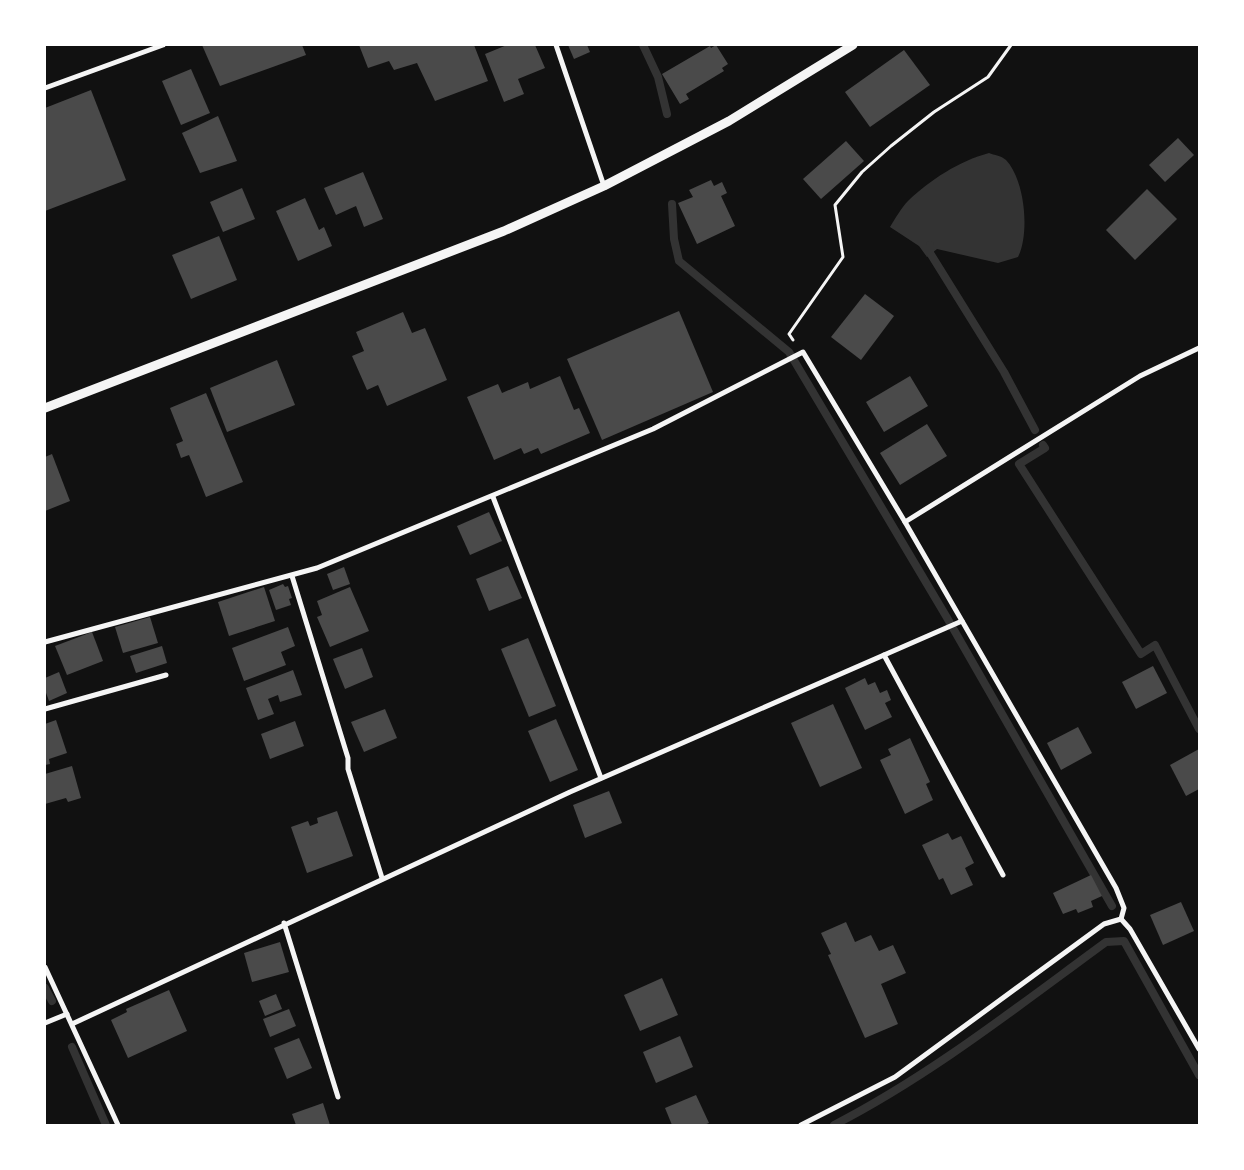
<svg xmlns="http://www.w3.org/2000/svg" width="1244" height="1170" viewBox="0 0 1244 1170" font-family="Ubuntu,sans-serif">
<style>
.water{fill:#333}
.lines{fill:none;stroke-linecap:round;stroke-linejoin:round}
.stream{stroke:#333;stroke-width:8}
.building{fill:#4a4a4a}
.path{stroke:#f5f5f5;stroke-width:3}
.minor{stroke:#f5f5f5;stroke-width:5}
.tertiary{stroke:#f5f5f5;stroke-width:9}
</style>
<rect width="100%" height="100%" fill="#111"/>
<!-- water -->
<path class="water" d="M989 153C994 155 1002 156 1006 160 1025 180 1030 233 1018 257L998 263 937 249 927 257 919 246 890 227C895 219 901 208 908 201 930 180 959 161 989 153Z"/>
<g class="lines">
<!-- stream -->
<g class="stream">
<polyline points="643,45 658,77 667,114"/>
<polyline points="672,204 674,239 679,261 789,352 946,616 1112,906"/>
<polyline points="930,245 930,253 1004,372 1035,430"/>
<polyline points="1043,445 1045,448 1019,464 1141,654 1155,645 1199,729"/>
<polyline points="45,988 52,1001"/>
<polyline points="72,1047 106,1125"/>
<path d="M834 1125C931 1075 1017 1007 1106 942L1124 941 1199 1075"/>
</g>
</g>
<!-- building -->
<g class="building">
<polygon points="202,45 302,45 306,55 220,86"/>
<polygon points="359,45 474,45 488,81 435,101 417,63 394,70 389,61 368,68"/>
<polygon points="507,45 535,45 545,68 518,79 524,94 504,102 485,54"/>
<polygon points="568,45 587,45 590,52 574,59"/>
<polygon points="716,45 728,64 722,68 724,71 686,94 689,99 680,104 662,74 710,46 711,48"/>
<polygon points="904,50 930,85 870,127 845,92"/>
<polygon points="191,69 210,113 181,125 162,81"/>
<polygon points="91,90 126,180 45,211 45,108"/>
<polygon points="218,116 237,161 200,173 182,133"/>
<polygon points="1178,138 1194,155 1165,182 1149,165"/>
<polygon points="846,141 864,161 821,199 803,179"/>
<polygon points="363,172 383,219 364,227 356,206 336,215 324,188"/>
<polygon points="711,180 714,186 722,182 727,193 721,196 735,226 697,244 678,203 693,197 689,190"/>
<polygon points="242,188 255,219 223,232 210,202"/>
<polygon points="1147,189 1177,219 1135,260 1106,230"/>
<polygon points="305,198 319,230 324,227 332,246 298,261 276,211"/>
<polygon points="219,236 237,280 191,299 172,255"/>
<polygon points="865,294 894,316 861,360 831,337"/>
<polygon points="679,311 713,392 602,440 567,359"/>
<polygon points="403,312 412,333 425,328 447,380 387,406 378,385 367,390 352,356 364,351 356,332"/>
<polygon points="277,360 295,405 227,432 210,388"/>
<polygon points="560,376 574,410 579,408 590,433 541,454 538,448 524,454 521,448 494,460 467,397 498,384 502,393 528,382 530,389"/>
<polygon points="910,376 928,406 884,432 866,402"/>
<polygon points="206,393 243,482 206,497 189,455 181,458 176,444 183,441 170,408"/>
<polygon points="927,424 947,456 900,485 880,453"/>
<polygon points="52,454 70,501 45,511 45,457"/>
<polygon points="489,512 502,541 470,555 457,526"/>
<polygon points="508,566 522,598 489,611 476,579"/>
<polygon points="344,567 350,584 333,590 327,574"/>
<polygon points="283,584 285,587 288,586 292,598 289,599 291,605 276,610 269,590"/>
<polygon points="264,587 275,621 229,636 218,602"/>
<polygon points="350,587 369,631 330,647 317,617 322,615 317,601"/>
<polygon points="150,617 158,643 123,653 115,627"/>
<polygon points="288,627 295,646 281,652 286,665 244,681 232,648"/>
<polygon points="92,632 103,661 67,675 55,646"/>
<polygon points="528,638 556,706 529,717 501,649"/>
<polygon points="162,646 167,663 136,673 130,656"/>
<polygon points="362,648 373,677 345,689 333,659"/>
<polygon points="1153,666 1167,693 1136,709 1122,682"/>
<polygon points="293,670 302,695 280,702 278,695 268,699 274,714 258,720 246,688"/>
<polygon points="59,672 67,693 49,701 45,690 45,678"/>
<polygon points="865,678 868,685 875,682 880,693 887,690 891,700 885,703 892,717 865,730 845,688"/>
<polygon points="833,704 862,768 820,787 791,723"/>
<polygon points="385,709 397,738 364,752 351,722"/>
<polygon points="556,719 578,770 550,782 528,731"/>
<polygon points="56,720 67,753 49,759 50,764 45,765 45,724"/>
<polygon points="295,721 304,746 270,759 261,734"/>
<polygon points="1078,727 1092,753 1061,770 1047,743"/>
<polygon points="910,738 930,782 926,784 933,800 905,814 880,760 891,755 888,749"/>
<polygon points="1199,749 1199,789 1186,796 1170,765"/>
<polygon points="72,766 81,798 68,802 66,798 45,804 45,774"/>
<polygon points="609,791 622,823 585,838 573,805"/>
<polygon points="337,811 353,856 307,873 291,827 308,821 310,826 318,823 317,818"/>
<polygon points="948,833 952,840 961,836 974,863 965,868 973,885 951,895 943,878 939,880 922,845"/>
<polygon points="1091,875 1102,896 1091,901 1093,907 1078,913 1076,909 1063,914 1053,893"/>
<polygon points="1181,902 1194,931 1163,945 1150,915"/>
<polygon points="846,922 855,942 871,935 879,951 893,945 906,973 881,984 898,1024 865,1038 828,955 831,954 821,933"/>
<polygon points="280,942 289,972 252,982 244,953"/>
<polygon points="662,978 678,1015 640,1031 624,995"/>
<polygon points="169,990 187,1031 128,1058 111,1020 127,1012 126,1009"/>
<polygon points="276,994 282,1009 265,1016 259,1001"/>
<polygon points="289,1009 296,1026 270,1037 263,1019"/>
<polygon points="680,1036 693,1067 656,1083 643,1052"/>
<polygon points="299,1038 312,1068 287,1079 274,1048"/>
<polygon points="696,1095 709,1123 704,1125 672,1125 665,1108"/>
<polygon points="323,1103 330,1125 296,1125 292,1114"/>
</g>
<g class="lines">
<!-- path -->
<polyline class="path" points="793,340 789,334 843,257 835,205 862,172 891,146 934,112 988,77 1011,45"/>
<!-- minor -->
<g class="minor">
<polyline points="556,45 604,186"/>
<polyline points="45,88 163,45"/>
<polyline points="493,497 601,778"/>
<polyline points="905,522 1140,376 1199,348"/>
<polyline points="292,576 348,758 348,769 382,878"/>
<polyline points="45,642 317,568 653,429 803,352 905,522 1116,888 1124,908 1121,919"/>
<polyline points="884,655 1003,875"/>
<polyline points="45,709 166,675"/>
<polyline points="1121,919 1130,929 1199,1049"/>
<polyline points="284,923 338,1097"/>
<polyline points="45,967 118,1125"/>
<polyline points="45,1023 67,1014"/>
<polyline points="72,1024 570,792 962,621"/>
<polyline points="801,1125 895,1077 1104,924 1121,919"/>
</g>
<!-- tertiary -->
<polyline class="tertiary" points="45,408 504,231 604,186 729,121 853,45"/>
</g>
<!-- border -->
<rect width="1244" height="1170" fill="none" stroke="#ffffff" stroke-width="92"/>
</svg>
